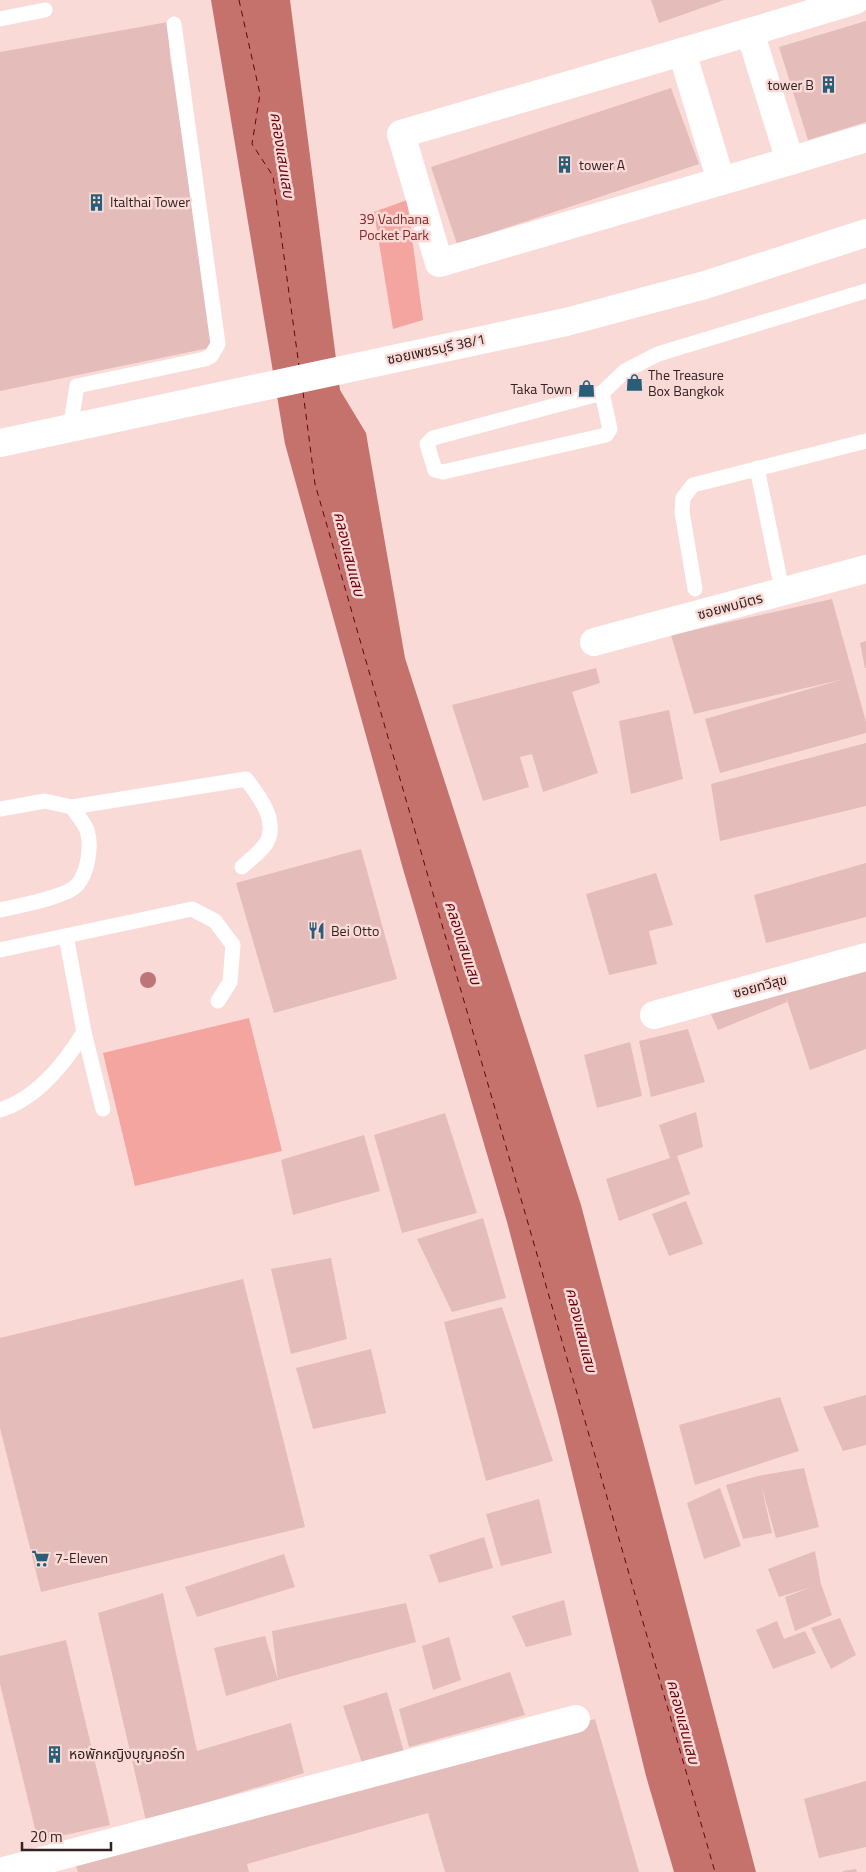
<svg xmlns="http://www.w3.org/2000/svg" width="866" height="1872" viewBox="0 0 866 1872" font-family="'Titillium Web','Noto Sans Thai',sans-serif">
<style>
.green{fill:#f5a59f}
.water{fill:#c5726d}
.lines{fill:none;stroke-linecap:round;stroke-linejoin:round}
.ferry{stroke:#6b000d;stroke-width:1;stroke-dasharray:6 5;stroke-linecap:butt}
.building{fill:#e4bcb9}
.lane{stroke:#fff;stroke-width:15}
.street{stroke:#fff;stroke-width:28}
.secondary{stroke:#fff;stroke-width:28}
.tree{fill:#bc7677}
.labels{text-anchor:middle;stroke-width:5;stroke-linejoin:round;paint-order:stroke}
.poi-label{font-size:14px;fill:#322322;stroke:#fadad7;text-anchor:start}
.park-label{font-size:14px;fill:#8a2528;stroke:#fadad7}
.street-label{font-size:14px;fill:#322322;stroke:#fadad7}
.water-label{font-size:15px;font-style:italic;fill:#6b000d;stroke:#fadad7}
</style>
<rect width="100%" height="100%" fill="#fadad7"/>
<!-- green -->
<g class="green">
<polygon points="407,200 423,320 393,329 374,212"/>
<polygon points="249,1018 282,1151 135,1186 103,1053"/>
</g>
<!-- water -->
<polygon class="water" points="211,0 290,0 340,390 366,433 405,658 581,1205 756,1872 674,1872 646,1776 558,1415 507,1222 403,869 285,444"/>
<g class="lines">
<!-- ferry -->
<g class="ferry">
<polyline points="239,0 260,94 252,144 273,176 299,366"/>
<polyline points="303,392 315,484 715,1872"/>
</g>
</g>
<!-- building -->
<g class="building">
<polygon points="651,0 724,0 659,23"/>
<polygon points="866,21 866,122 808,140 779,47"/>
<polygon points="168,22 170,56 214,347 0,391 0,52"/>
<polygon points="671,88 699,164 457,244 431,167"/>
<polygon points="832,599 866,722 866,733 720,773 705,719 844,679 694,714 671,635"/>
<polygon points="866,641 866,668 865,668 860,643"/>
<polygon points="596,668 600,683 572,692 598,773 543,792 532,754 520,757 529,787 483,801 452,705"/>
<polygon points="669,710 683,779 631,794 619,721"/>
<polygon points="866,743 866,806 720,841 711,784"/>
<polygon points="361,849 397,979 274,1013 236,883"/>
<polygon points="866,863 866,917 766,943 754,895"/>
<polygon points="656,873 673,925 649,931 657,964 609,975 586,894"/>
<polygon points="866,971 866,1049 810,1070 786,997 787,1002 718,1030 709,1010"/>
<polygon points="688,1029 705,1082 651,1097 639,1041"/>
<polygon points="630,1042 642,1096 597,1108 584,1055"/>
<polygon points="696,1112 703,1147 677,1156 690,1194 619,1221 606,1179 670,1158 659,1125"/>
<polygon points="445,1113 477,1213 402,1233 374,1135"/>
<polygon points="364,1135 380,1191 293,1215 281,1160"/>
<polygon points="686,1201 703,1244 669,1256 652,1214"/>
<polygon points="483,1218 506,1298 452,1312 417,1239"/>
<polygon points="331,1258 347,1339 291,1354 271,1269"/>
<polygon points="243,1279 305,1527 41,1592 0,1428 0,1338"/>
<polygon points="502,1307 553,1461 486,1481 444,1322"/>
<polygon points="371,1349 386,1413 313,1429 296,1368"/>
<polygon points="866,1395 866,1445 843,1451 823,1407"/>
<polygon points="780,1397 799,1451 695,1485 679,1425"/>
<polygon points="804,1468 819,1527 776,1538 761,1485 772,1533 743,1539 726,1485 758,1476"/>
<polygon points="720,1488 741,1546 704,1559 687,1503"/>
<polygon points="539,1499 552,1553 501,1566 486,1514"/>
<polygon points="484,1537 493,1568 439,1583 429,1555"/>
<polygon points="815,1551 821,1584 832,1615 795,1631 785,1597 812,1587 779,1597 768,1569"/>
<polygon points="284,1554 295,1587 197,1617 185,1587"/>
<polygon points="163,1593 197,1751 291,1723 304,1773 146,1821 98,1613"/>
<polygon points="564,1600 572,1635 526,1647 512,1616"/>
<polygon points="406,1603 416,1642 278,1680 226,1696 214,1648 265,1636 278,1680 272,1631"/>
<polygon points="840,1618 856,1655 831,1669 811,1628"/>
<polygon points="777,1621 784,1639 805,1631 816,1653 773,1669 756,1630"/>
<polygon points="449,1637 461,1680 433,1690 422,1646"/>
<polygon points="66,1640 110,1825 38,1841 0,1684 0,1656"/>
<polygon points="510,1672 525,1715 409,1747 399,1709"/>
<polygon points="387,1692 405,1756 363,1766 343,1706"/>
<polygon points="595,1719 639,1872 445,1872 428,1813 247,1864 249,1872 78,1872 76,1866"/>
<polygon points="866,1781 866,1847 819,1858 804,1799"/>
<polygon points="856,1869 857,1872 843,1872 843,1871"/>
</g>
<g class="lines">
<!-- lane -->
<g class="lane">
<polyline points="0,19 45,10"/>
<polygon points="602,393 610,429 606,435 443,472 435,470 427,444 433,438"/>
<polyline points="602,393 625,371 658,354 866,291"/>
<polyline points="70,429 77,386 205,359 211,356 218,344 174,24"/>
<polyline points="757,468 779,575"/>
<polyline points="695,589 682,512 683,498 693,485 866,441"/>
<path d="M72 807 246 779C259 796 278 820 267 842 262 851 250 859 242 867"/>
<path d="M0 809 45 801 72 807C76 814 84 822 87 830 92 845 88 873 77 885 67 897 17 906 0 910"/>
<polyline points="0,950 192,909 215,921 233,945 230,982 218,1001"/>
<polyline points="84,1032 103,1109"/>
<path d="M0 1110C36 1099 65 1063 84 1032L66 936"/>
</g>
<!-- street -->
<g class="street">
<polyline points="856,0 750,32 790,161 866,138"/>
<polyline points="750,32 401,134 439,263 790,161"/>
<polyline points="682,52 721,181"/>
<polyline points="594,642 866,569"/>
<polyline points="654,1015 866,957"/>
<polyline points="0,1872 576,1719"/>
</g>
<!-- secondary -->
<polyline class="secondary" points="0,443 566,322 705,285 866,233"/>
</g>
<!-- trees -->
<circle class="tree" cx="148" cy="980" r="8"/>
<!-- icons -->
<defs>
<symbol id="building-bare" viewBox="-9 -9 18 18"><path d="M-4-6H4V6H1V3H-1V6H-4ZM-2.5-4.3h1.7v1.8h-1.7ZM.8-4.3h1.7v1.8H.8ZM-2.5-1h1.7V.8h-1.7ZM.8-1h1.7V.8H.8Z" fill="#295e79" stroke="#fadad7" stroke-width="2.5" paint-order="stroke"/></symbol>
<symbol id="shop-bare" viewBox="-9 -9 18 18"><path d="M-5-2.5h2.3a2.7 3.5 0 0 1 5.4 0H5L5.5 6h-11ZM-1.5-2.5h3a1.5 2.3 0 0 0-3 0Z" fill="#295e79" stroke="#fadad7" stroke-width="2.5" paint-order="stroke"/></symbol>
<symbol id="restaurant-bare" viewBox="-9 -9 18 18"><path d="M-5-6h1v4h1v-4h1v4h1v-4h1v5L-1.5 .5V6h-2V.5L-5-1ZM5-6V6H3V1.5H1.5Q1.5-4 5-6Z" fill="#295e79" stroke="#fadad7" stroke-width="2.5" paint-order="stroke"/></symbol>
<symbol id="supermarket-bare" viewBox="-9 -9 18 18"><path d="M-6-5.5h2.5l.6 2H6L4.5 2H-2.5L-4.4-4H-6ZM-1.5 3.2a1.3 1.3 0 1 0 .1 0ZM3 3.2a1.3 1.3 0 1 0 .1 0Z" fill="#295e79" stroke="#fadad7" stroke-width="2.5" paint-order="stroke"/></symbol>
</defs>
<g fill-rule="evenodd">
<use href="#building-bare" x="816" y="72" width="25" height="25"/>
<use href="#building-bare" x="552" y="152" width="25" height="25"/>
<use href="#building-bare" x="84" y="190" width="25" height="25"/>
<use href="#shop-bare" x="622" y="370" width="25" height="25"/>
<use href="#shop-bare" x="574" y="376" width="25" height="25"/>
<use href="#restaurant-bare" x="304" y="918" width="25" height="25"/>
<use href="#supermarket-bare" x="28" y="1546" width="25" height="25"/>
<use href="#building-bare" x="42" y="1742" width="25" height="25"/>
</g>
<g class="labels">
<!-- poi labels -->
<g class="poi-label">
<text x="814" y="90" text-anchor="end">tower B</text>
<text x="579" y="170">tower A</text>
<text x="110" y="207">Italthai Tower</text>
<text x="648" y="380">The Treasure<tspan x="648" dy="16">Box Bangkok</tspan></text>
<text x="572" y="394" text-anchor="end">Taka Town</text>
<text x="331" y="936">Bei Otto</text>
<text x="55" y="1563">7-Eleven</text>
<text x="69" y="1759">หอพักหญิงบุญคอร์ท</text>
</g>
<!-- park labels -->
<g class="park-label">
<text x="394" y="224">39 Vadhana<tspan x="394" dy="16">Pocket Park</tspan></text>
</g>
<!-- street labels -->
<g class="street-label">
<text transform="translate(436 349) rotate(-12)" y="5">ซอยเพชรบุรี 38/1</text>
<text transform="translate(730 606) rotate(-15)" y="5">ซอยพบมิตร</text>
<text transform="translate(760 986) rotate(-15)" y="5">ซอยทวีสุข</text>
</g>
<!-- water labels -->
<g class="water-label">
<text transform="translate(282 155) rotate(81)" y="5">คลองแสนแสบ</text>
<text transform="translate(349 554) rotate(76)" y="5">คลองแสนแสบ</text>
<text transform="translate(463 943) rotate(72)" y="5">คลองแสนแสบ</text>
<text transform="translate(581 1330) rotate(76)" y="5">คลองแสนแสบ</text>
<text transform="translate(683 1722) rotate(75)" y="5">คลองแสนแสบ</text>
</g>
</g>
<!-- scale -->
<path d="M22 1842v8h89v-8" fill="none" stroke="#322322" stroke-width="2.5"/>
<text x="30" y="1842" font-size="15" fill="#322322" stroke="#fadad7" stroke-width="4" paint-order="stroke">20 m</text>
</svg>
